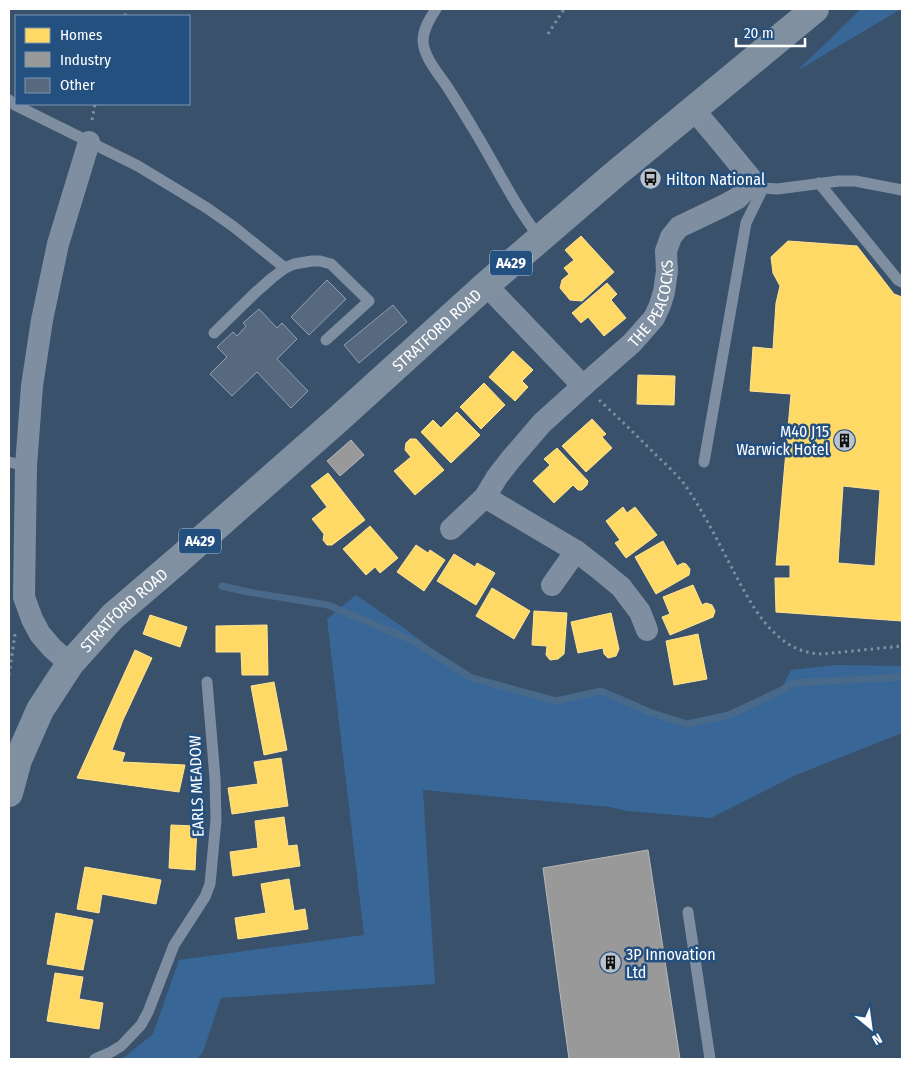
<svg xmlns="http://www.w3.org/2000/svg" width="911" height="1068" viewBox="0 0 911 1068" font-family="'Fira Sans Condensed',sans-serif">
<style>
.green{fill:#386797}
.homes{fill:#ffd966;stroke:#ffe494;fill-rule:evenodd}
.industry{fill:#999;stroke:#b8b8b8}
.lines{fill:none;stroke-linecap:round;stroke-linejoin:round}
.stream{stroke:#49698a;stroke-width:7}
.building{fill:#56697e;stroke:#92a0b0}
.path{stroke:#7f8fa1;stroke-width:3;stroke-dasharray:2.5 4;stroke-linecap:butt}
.lane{stroke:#7f8fa1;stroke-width:11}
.street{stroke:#7f8fa1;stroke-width:22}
.highway{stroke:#8090a1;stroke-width:28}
.labels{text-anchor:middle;stroke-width:5;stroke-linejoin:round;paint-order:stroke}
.shield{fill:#245080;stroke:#bdcad9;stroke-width:1}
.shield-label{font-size:15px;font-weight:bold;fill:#fff}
.poi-label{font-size:16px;fill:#fff;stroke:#245080;text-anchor:start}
.street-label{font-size:16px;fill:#fff;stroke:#245080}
</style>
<rect width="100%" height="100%" fill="#39516b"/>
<!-- green -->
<g class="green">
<polygon points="861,9 901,9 797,71"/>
<polygon points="356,595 401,626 472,678 556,701 601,691 619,695 652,713 687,724 729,715 780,691 791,670 836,665 902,666 902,733 796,775 711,818 627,811 610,807 423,790 435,984 221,998 203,1052 197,1059 122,1059 153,1034 179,960 364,935 327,619"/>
</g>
<!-- homes -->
<g class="homes">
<polygon points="581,236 614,272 582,301 570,300 560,288 562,280 569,274 564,268 574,260 565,250"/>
<path d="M788 241 857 246 894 294 902 297V621L776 612 775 578H790V565H776L791 394 750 391 753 347 773 349 776 303 780 286 773 273 771 257ZM843 486 880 490 875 566 838 563Z"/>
<polygon points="607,283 617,294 611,300 626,318 604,336 588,317 581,323 572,313"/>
<polygon points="513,351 533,370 522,381 528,387 515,401 489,377"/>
<polygon points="638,375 675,376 674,405 637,404"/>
<polygon points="484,383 505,405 481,429 460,407"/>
<polygon points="457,412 480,435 451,463 421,432 433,420 441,428"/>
<polygon points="592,419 606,434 602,437 612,448 586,472 562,446"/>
<polygon points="410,439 416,439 444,470 415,495 394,471 411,457 405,450 406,443"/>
<polygon points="557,448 588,481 587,485 582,490 578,490 573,485 554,503 533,481 550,465 544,459"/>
<polygon points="328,473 365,520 332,545 327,545 323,540 324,534 312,519 327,507 311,486"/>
<polygon points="623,507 627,513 635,507 657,535 626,558 615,543 620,540 606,521"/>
<polygon points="370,526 398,558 380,573 375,567 366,575 343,549"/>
<polygon points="663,541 677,566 683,563 686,564 690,569 689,575 656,594 635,557"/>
<polygon points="416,545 428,553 430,550 445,560 424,591 397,572"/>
<polygon points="454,554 475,567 477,563 495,573 476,605 437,581"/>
<polygon points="693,585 702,605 706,603 712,605 715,611 713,617 670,635 662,617 670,614 663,597"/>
<polygon points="492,588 530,611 514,639 476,616"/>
<polygon points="534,611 567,613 564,654 558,659 550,660 546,655 547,646 532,645"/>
<polygon points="611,613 619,649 616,656 608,658 604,654 603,648 578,653 571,622"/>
<polygon points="150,615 187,627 180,647 143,634"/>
<polygon points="267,625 268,675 242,675 241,652 216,652 216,626"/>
<polygon points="698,634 707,679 674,685 666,641"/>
<polygon points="135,650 152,658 123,720 112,750 125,753 122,762 185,765 179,792 77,778"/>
<polygon points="274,682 287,750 264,755 251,686"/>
<polygon points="281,758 288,806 232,814 228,788 258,784 254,762"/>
<polygon points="284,817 288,846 297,845 300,866 233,876 230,852 258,848 255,821"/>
<polygon points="171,825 197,826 195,870 169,868"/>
<polygon points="85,867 161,880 156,904 102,894 99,913 77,909"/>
<polygon points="289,879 294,911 305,909 308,929 238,939 235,918 266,913 261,884"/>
<polygon points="56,913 93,920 83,970 47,964"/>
<polygon points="55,973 83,977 79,999 103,1003 99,1029 47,1021"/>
</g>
<!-- industry -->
<g class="industry">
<polygon points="351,440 364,455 340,476 327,461"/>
<polygon points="648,850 680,1059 569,1059 543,868"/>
</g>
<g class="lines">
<!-- stream -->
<polyline class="stream" points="222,586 248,592 328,605 413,641 472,678 556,701 601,691 652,713 687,724 729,715 780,691 794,683 902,677"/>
</g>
<!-- building -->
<g class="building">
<polygon points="327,280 346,299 309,335 291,317"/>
<polygon points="393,305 407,322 359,363 344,345"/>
<polygon points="259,309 277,328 282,323 297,339 277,359 308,391 291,408 257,372 232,396 210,374 227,357 217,347 233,332 237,336 246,326 243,323"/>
</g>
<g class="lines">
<!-- path -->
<g class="path">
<polyline points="125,16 127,9"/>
<polyline points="548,34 564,9"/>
<polyline points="92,120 95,104"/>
<path d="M599 400C619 418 637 436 656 455 666 465 677 474 685 485 703 511 717 540 732 568 746 595 763 629 790 645 800 651 812 654 823 654L902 646"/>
<polyline points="9,675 15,634"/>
</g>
<!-- lane -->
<g class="lane">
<path d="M436 9C430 18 423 29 423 41 424 57 437 72 446 85 456 100 465 115 474 130 496 166 514 205 540 238"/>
<polyline points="9,100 15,105 138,166 176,189 207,208 234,227 285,268"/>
<polyline points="819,183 898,280 902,282"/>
<polyline points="756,184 763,188 777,189 839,181 855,181 902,190"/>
<polyline points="214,333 256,292 272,278 285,268 294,264 312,261 320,261 331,264 369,301 326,340"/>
<polyline points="9,462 26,466"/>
<polyline points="704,462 746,223 763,188"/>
<polyline points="688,912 710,1059"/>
<polyline points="95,1059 111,1052 121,1046 141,1025 148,1012 174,945 205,897 210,884 216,820 215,778 207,682"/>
</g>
<!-- street -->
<g class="street">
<path id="s1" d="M583 386 632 343 654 318 660 305 664 292 667 271 666 251 671 237 679 227 723 206 738 198 753 181 721 142 694 110"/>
<polyline points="485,497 576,551 598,568 621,587 640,612 647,630"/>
<polyline points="451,529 485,497 497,477 511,459 542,423 583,386 486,285"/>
<polyline points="552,585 576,551"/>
<polyline points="70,664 52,648 40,634 32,619 24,597 26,466 32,386 42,320 58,244 89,142"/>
</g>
<!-- highway -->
<path class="highway" id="s2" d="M9 793 18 760 40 710 70 664 113 616 176 562 334 423 486 285 614 175 815 9"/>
</g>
<!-- icons -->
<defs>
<symbol id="bus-disc" viewBox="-11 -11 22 22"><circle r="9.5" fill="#bac2cb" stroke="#245080"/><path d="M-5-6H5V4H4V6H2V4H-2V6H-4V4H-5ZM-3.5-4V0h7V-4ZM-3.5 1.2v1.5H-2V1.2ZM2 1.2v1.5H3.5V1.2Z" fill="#111"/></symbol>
<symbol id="building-disc" viewBox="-11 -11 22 22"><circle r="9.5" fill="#bac2cb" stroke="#245080"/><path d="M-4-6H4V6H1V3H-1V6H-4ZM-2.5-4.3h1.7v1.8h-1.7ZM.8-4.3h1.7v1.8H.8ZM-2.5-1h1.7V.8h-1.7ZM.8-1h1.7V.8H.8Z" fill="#111"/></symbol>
</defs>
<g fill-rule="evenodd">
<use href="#bus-disc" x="638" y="166" width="25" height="25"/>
<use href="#building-disc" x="832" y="428" width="25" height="25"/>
<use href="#building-disc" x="598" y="950" width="25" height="25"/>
</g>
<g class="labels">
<!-- shield labels -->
<g class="shield">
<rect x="490" y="250.5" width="42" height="25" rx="4"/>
<rect x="179" y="528.5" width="42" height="25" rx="4"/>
</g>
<g class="shield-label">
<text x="511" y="268">A429</text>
<text x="200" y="546">A429</text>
</g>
<!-- poi labels -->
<g class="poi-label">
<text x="666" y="185">Hilton National</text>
<text x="829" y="437" text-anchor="end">M40 J15<tspan x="829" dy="18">Warwick Hotel</tspan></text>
<text x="626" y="960">3P Innovation<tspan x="626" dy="18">Ltd</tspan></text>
</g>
<!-- street labels -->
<g class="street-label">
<text dy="6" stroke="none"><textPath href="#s1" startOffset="111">THE PEACOCKS</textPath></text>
<text dy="6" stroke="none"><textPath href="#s2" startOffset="640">STRATFORD ROAD</textPath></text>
<text dy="6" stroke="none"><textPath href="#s2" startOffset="220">STRATFORD ROAD</textPath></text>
<text transform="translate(196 786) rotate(-92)" y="6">EARLS MEADOW</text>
</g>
</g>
<!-- border -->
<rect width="911" height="1068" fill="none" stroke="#ffffff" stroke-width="20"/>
<!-- legend -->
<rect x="15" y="15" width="175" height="90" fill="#245080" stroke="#7c96b3"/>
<rect x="25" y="28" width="25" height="15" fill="#ffd966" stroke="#7c96b3"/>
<text x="60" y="40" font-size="15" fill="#ffffff">Homes</text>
<rect x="25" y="52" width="25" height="15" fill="#999999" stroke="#7c96b3"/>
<text x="60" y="65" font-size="15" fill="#ffffff">Industry</text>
<rect x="25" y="78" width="25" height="15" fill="#56697e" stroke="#7c96b3"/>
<text x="60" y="90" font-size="15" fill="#ffffff">Other</text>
<!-- north arrow -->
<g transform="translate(871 1028) rotate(151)" stroke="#245080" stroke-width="4" paint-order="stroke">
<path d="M0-4L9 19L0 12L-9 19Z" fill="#ffffff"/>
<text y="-8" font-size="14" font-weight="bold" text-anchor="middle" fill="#ffffff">N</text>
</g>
<!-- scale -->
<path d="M736 38v8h69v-8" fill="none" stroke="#ffffff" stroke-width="2.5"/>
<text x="744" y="38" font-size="15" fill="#ffffff" stroke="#245080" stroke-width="4" paint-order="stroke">20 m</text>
</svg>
